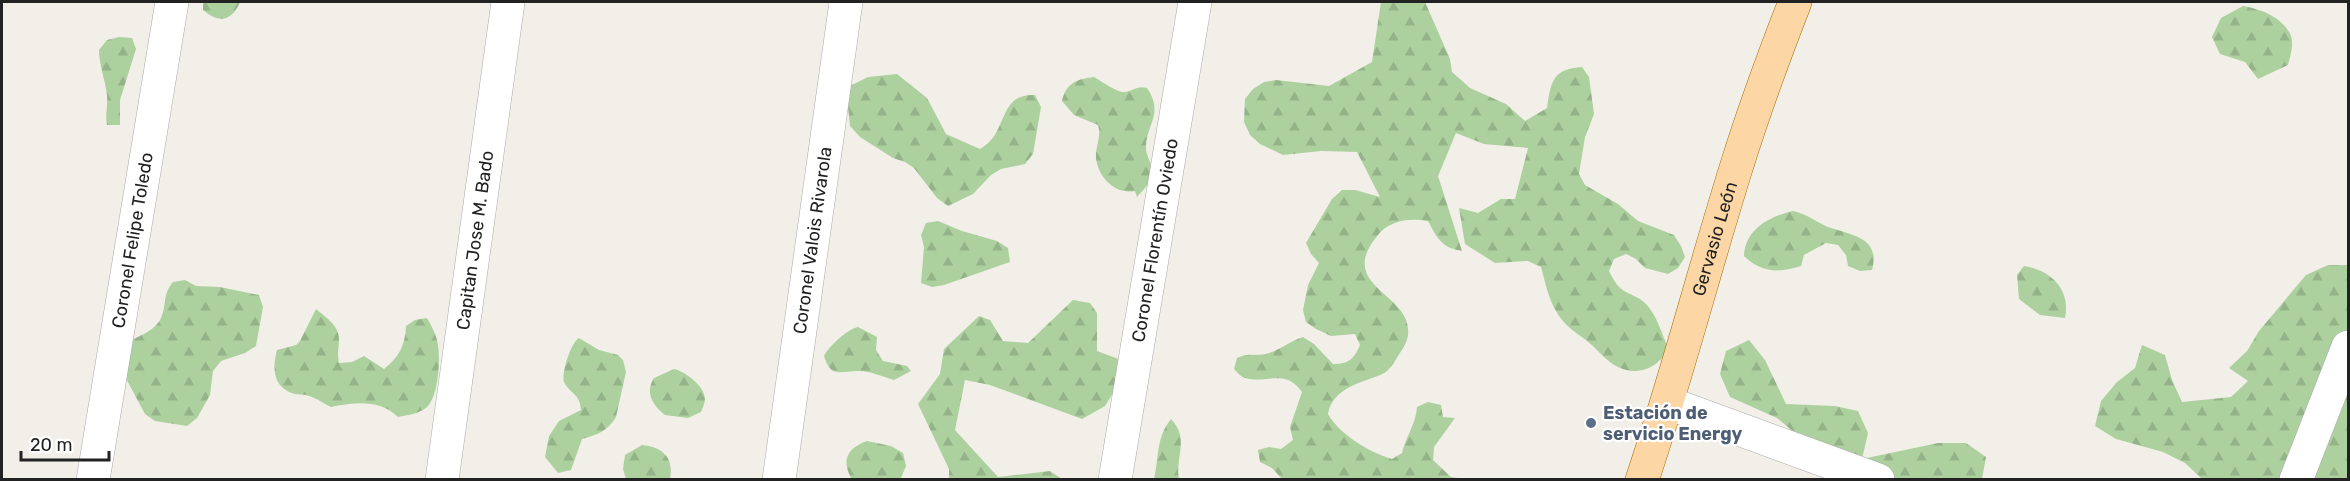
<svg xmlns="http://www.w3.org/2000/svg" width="2350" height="481" viewBox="0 0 2350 481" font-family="Rubik,sans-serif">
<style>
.forest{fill:url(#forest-firs)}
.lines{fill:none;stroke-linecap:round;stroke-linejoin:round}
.minor-casing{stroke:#a9a9a9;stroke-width:34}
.primary-casing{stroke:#a06b00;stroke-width:34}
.minor{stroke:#fff;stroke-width:33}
.primary{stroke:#fcd6a4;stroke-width:33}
.service-dot{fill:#5c6f8a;stroke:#fff;stroke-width:2}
.labels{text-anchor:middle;stroke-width:4.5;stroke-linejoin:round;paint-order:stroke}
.street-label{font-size:18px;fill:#222;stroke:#fff}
.service-label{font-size:18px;font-weight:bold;fill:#4e5e75;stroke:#fff;text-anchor:start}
</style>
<defs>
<pattern id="forest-firs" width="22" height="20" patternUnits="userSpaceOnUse" patternTransform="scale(1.5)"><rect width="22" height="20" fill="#add19e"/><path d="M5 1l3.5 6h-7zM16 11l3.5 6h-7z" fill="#95b388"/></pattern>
</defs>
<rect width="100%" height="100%" fill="#f2efe9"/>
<!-- forest -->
<g class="forest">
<path d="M203 2H240C232 21 219 24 203 10Z"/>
<path d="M1381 2H1425L1450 59 1452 72 1470 88 1506 104 1525 121 1547 108C1551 82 1552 69 1582 67L1589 77 1594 114 1585 137 1579 174 1585 185 1618 204 1638 221 1674 235 1681 246 1685 257 1678 268 1668 274 1645 268 1636 259 1626 254 1614 259 1609 271C1622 299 1631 289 1647 305 1657 316 1662 334 1668 348 1660 367 1639 377 1618 367 1608 362 1601 354 1593 346 1579 333 1567 330 1556 311 1548 298 1545 281 1541 267L1528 261 1495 263 1465 244 1459 208 1478 213 1501 199H1515L1528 148 1484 144 1456 133 1438 176 1462 251C1442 248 1437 238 1428 221 1410 218 1390 220 1378 235 1334 288 1413 292 1408 335 1407 343 1402 350 1398 356 1395 361 1391 367 1387 371 1384 374 1379 375 1375 377 1355 384 1332 391 1328 414 1340 435 1369 452 1392 459L1402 453C1406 436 1416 424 1417 407L1428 402 1441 405 1443 417 1455 418 1434 447 1433 460 1451 477 1465 479H1282L1272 468 1260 462 1258 450 1269 447 1281 449 1293 440 1290 427 1302 392C1285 368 1268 384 1245 378 1241 377 1237 372 1234 369L1237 358C1249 352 1257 357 1269 353 1281 349 1291 341 1303 337L1314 344 1333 364C1349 364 1354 359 1360 345L1355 334 1331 336 1316 329 1306 322 1303 310 1308 285 1319 263 1311 254 1306 243 1332 199 1342 190H1355L1380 197 1357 152 1321 151 1283 155 1260 144 1250 135 1244 122 1245 99 1253 89 1264 82 1276 80 1329 86 1372 62Z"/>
<path d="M2243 6C2261 9 2284 18 2291 36 2294 45 2290 57 2288 65L2258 79 2245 62 2220 54 2212 37 2221 18Z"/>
<path d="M119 37 132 38 136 49 120 100V125H107C105 114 108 105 107 95 105 79 99 65 99 50L107 40Z"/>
<path d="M897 74 927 98 946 134 980 149C1009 134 997 93 1035 95L1041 107 1033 154 1025 164 1001 169 991 175 973 194 948 206 937 198 914 168 905 162 893 158 860 137 850 126 846 88 868 77Z"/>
<path d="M1094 77C1101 81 1118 93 1124 92 1134 91 1137 85 1147 88 1164 113 1147 124 1146 146 1145 156 1154 165 1152 174 1151 183 1143 190 1137 197L1135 191C1115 195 1098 177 1096 158 1095 147 1102 136 1098 125L1074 115 1062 101C1066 83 1077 79 1094 77Z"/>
<path d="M1793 211C1807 214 1816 222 1828 227 1851 235 1881 237 1872 270L1860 271 1848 266 1846 255 1838 245 1826 243 1804 255 1801 266C1779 273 1761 273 1744 256 1745 229 1770 216 1793 211Z"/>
<polygon points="938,221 962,231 997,241 1008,248 1010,262 944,285 932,287 921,283 924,247 921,235 926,223"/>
<polygon points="2328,265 2348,265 2348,479 2202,479 2185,463 2163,452 2116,439 2095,426 2101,401 2117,382 2135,368 2142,345 2165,355 2172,380 2182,402 2231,397 2248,381 2229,368 2247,351 2259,331 2306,275"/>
<path d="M2024 266C2051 270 2071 290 2065 318L2040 315 2019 299 2017 275Z"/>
<path d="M185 280 196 286 220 287 259 295 263 307 256 346 245 353 221 361 213 371 210 395 197 418 187 426 155 421 145 414 122 371 123 346C135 336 154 333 161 318 167 305 162 295 173 282Z"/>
<polygon points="1073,300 1090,303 1097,313 1097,351 1121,360 1125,374 1105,406 1082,419 990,385 965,380 955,430 998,477 1050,471 1062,479 949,479 949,469 918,404 940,374 944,349 979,316 990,320 1003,341 1028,343"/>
<path d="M316 309C325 317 339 325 339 339 339 348 337 352 339 363L352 362 364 356 384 369C399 357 405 346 406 326L415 320 427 318C431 325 435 332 437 340 441 355 439 394 428 406 420 414 408 415 398 417 380 399 354 402 331 407 324 404 317 398 309 396 305 394 299 395 295 394 273 388 272 369 277 350L296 345 300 341Z"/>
<path d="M858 327 877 337 876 350 883 361 907 366 911 371 894 380C883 377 870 371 860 371 842 370 831 380 824 356 828 347 849 328 858 327Z"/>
<path d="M579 338 599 350 618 355 623 360 626 372 616 417C608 431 597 435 582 439L571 470 558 473 545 457 549 436 559 421 581 410C580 393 570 394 564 382 561 374 571 342 579 338Z"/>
<polygon points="1749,340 1765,360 1786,404 1835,406 1858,411 1868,433 1862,459 1938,443 1966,443 1986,457 1982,479 1894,479 1796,434 1777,418 1730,397 1720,374 1726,351"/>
<path d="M674 369C685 371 704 386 705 398 705 403 703 407 701 412L688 418 665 415C652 405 645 392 654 378Z"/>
<path d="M1171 419C1190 439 1175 456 1179 479H1154C1159 458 1156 437 1171 419Z"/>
<path d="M867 441 891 446 903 453 906 466 901 478 898 480 851 478C841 459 848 448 867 441Z"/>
<path d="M642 445C663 447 674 458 670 479H626L623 469 625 455Z"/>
</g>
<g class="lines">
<defs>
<g id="minor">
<polyline points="1668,403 1878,480"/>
<path id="s1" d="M93 480 172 2"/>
<path id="s2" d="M442 480 508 2"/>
<path id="s3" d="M779 480 846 2"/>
<path id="s4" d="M1115 480 1195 2"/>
<polyline points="2296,480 2348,347"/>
</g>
<g id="primary">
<path id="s5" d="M1642 480C1677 376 1704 270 1737 165 1754 110 1774 56 1795 2"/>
</g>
</defs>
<!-- minor casing -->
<use href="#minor" class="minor-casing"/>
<!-- primary casing -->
<use href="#primary" class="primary-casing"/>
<!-- minor -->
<use href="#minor" class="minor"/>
<!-- primary -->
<use href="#primary" class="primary"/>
</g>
<!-- markers -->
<circle class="service-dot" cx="1591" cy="423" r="6"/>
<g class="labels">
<!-- street labels -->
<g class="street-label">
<text dy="6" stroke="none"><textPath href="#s5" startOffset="252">Gervasio León</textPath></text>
<text dy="6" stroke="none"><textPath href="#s1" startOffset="243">Coronel Felipe Toledo</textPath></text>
<text dy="6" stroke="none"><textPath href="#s2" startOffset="242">Capitan Jose M. Bado</textPath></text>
<text dy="6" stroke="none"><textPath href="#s3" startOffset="242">Coronel Valois Rivarola</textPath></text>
<text dy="6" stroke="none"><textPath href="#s4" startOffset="243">Coronel Florentín Oviedo</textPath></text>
</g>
<!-- service labels -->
<g class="service-label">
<text x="1603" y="419">Estación de<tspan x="1603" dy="21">servicio Energy</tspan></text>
</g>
</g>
<!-- border -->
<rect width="2350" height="481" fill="none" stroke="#222222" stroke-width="6"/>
<!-- scale -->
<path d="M21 451v9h88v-9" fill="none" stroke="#222222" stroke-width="3"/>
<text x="30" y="451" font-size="18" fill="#222222" stroke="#ffffff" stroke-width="4.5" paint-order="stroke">20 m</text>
</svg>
